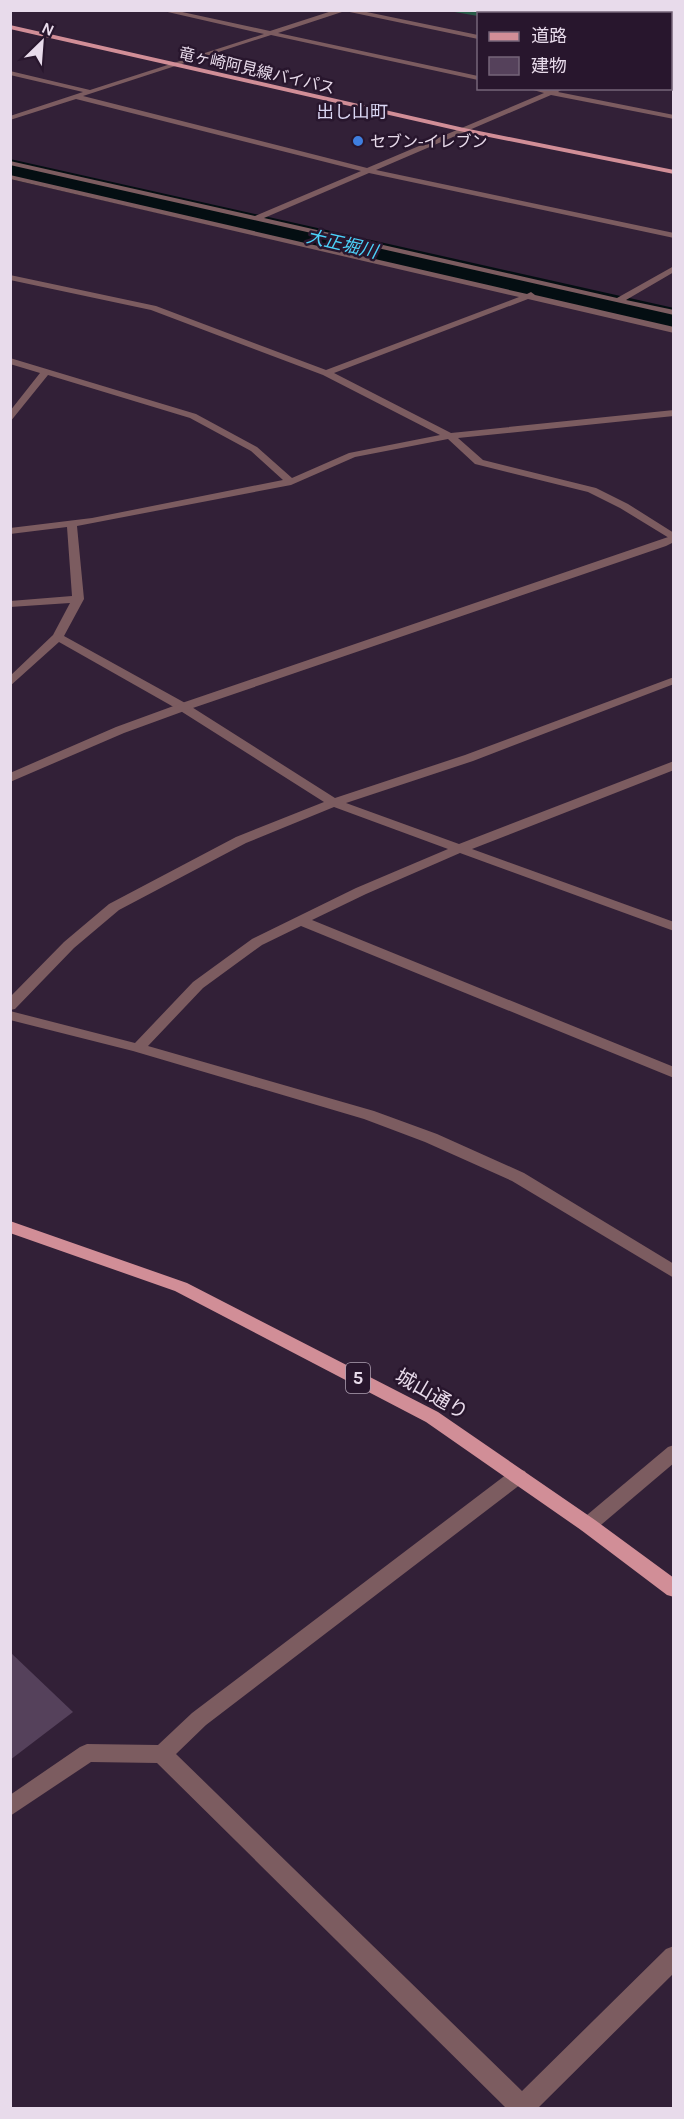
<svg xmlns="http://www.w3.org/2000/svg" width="684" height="2119" viewBox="0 0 684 2119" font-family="Karla,'Noto Sans JP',sans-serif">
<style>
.green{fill:#285c48}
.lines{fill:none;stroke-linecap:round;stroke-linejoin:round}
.river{fill:#040e12;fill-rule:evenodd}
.building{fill:#55415b}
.service{fill:#7c5c60;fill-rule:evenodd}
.minor{fill:#7c5c60;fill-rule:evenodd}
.tertiary{fill:#7c5c60;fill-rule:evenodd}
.primary{fill:#d18e97;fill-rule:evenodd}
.shop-dot{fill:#3f7fe0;stroke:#28162d;stroke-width:2}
.labels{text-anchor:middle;stroke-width:5;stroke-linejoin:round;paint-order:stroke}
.far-street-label{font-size:16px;fill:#e8dbeb;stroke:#28162d}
.far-poi-label{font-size:16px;fill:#e8dbeb;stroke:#28162d;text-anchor:start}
.far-quarter-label{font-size:18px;fill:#dbd7f4;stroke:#28162d}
.far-water-label{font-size:18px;font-style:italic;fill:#4bd1f9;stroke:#28162d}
.shield{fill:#28162d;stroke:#aea0b2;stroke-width:1.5}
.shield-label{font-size:18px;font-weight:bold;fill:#e8dbeb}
.street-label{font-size:20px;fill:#e8dbeb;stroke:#28162d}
</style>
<rect width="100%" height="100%" fill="#322037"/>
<!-- green -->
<polygon class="green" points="449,11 673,11 673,55 671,54 670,14 478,14 478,16"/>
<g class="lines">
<!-- river -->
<polygon class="river" points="10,159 674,308 674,331 10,179"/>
</g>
<!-- building -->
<polygon class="building" points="10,1652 73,1712 10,1760"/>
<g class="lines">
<!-- service -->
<polygon class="service" points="518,1469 525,1471 527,1476 525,1481 206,1725 176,1754 522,2091 666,1949 674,1946 674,1973 538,2108 506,2108 157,1763 91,1762 10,1816 10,1795 80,1747 87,1744 158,1745 192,1713 511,1471"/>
<!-- minor -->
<g class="minor">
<polygon points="159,10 173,10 270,31 335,10 357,10 478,35 478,39 345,11 278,33 478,76 478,80 271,35 83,96 367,168 544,93 526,88 564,88 558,92 674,115 674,119 551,95 376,170 674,233 674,238 369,173 264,218 617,298 674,266 674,272 626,300 674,310 674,315 10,165 10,161 255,216 361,171 76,99 10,120 10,116 83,92 10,75 10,71 90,90 264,34"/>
<rect x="670" y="72" width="4" height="4"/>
<polygon points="10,175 527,294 531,292 535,295 674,327 674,333 528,299 334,373 451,433 674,410 674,416 458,438 483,460 596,488 628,504 674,533 674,541 620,508 588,492 475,464 448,439 355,457 291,485 77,526 84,599 64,636 187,704 335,798 465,755 674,677 674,684 473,761 346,803 459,844 674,761 674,770 472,849 674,922 674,931 460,853 366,894 312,920 674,1067 674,1078 301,926 262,945 203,988 148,1046 374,1111 437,1134 524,1173 674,1264 674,1278 512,1181 425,1142 364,1119 133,1051 10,1020 10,1011 135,1043 193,982 252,939 356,888 448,849 334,807 246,843 119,910 74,948 15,1009 10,1010 10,997 64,942 109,904 236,837 324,802 179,710 59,642 10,686 10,676 53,635 70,603 10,607 10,601 72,596 67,527 10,534 10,528 92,518 283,480 251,451 190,418 48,375 10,422 10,411 40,373 10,364 10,358 196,414 257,447 292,478 349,453 440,435 323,375 151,310 10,280 10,275 156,306 326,370 519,297 10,179"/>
<polygon points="674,1445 674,1463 595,1530 588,1533 581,1530 579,1525 581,1520 668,1447"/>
</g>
<!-- tertiary -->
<polygon class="tertiary" points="674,535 674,542 666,546 187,710 124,733 10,782 10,773 116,727 179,704"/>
<!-- primary -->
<g class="primary">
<polygon points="10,25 464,128 674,170 674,174 464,132 10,29"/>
<polygon points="10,1221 187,1283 438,1412 595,1520 674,1578 674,1597 667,1595 581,1530 426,1422 175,1291 10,1233"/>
</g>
</g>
<!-- markers -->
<circle class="shop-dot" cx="358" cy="141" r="6"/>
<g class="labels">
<!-- far-street labels -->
<g class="far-street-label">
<text transform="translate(257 70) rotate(13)" y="6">竜ヶ崎阿見線バイパス</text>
</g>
<!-- far-poi labels -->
<g class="far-poi-label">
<text x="370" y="147">セブン-イレブン</text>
</g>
<!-- far-quarter labels -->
<g class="far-quarter-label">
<text x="352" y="118">出し山町</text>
</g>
<!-- far-water labels -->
<g class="far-water-label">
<text transform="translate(342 244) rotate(13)" y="6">大正堀川</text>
</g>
<!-- shield labels -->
<rect class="shield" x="346" y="1363" width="24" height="30" rx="4.5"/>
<g class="shield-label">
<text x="358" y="1384">5</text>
</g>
<!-- street labels -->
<g class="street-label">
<text transform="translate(432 1394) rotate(30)" y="7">城山通り</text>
</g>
</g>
<!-- border -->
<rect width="684" height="2119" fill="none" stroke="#e8dbeb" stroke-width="24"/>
<!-- legend -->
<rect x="477" y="12" width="195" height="78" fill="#28162d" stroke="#756579" stroke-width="1.5"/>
<rect x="489" y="32" width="30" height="9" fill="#d18e97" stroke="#756579" stroke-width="1.5"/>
<text x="531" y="42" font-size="18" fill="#e8dbeb">道路</text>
<rect x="489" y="57" width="30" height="18" fill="#55415b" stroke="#756579" stroke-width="1.5"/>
<text x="531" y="72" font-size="18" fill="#e8dbeb">建物</text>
<!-- north arrow -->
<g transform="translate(42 42) rotate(25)" stroke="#28162d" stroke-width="4.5" paint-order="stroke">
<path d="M0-4.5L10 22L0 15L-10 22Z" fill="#e8dbeb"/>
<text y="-9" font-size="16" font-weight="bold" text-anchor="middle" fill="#e8dbeb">N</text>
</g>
</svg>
